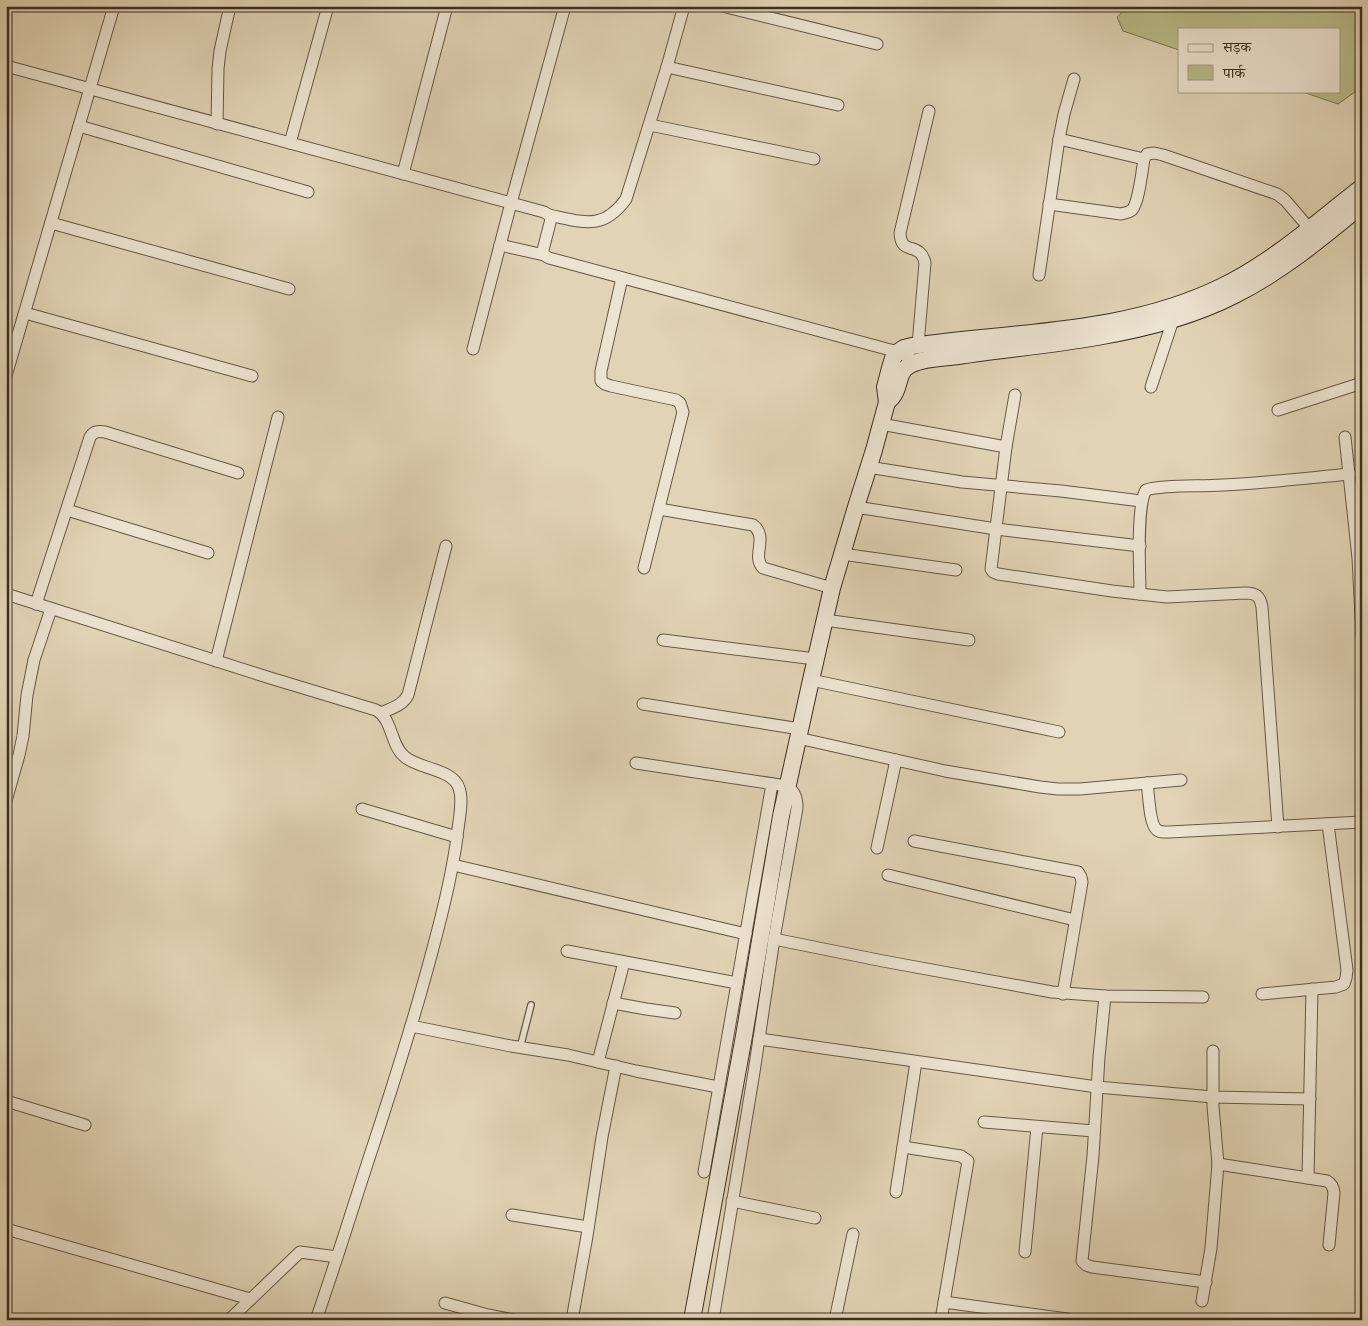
<svg xmlns="http://www.w3.org/2000/svg" width="1368" height="1326" viewBox="0 0 1368 1326" font-family="'IM FELL Double Pica','Noto Serif Devanagari',serif">
<style>
.green{fill:#b9bb89;stroke:#7a7455}
.lines{fill:none;stroke-linecap:round;stroke-linejoin:round}
.lane-casing{stroke:#655846;stroke-width:8}
.street-casing{stroke:#655846;stroke-width:13}
.secondary-casing{stroke:#3c2e21;stroke-width:18}
.lane{stroke:#ece3d0;stroke-width:5.5}
.street{stroke:#ece3d0;stroke-width:11}
.secondary{stroke:#ece3d0;stroke-width:16}
</style>
<rect width="100%" height="100%" fill="#e1d4b6"/>
<filter id="stains"><feTurbulence type="fractalNoise" baseFrequency=".004" numOctaves="4"/><feColorMatrix values="0 0 0 0 .2 0 0 0 0 .09 0 0 0 0 .02 0 0 0 .5 -.17"/></filter>
<radialGradient id="worn" r=".72"><stop offset=".6" stop-color="#630" stop-opacity="0"/><stop offset="1" stop-color="#630" stop-opacity=".3"/></radialGradient>
<!-- green -->
<polygon class="green" points="1129,6 1362,6 1362,87 1338,104 1300,91 1339,91 1339,29 1179,29 1179,50 1123,31 1117,17"/>
<g class="lines">
<defs>
<polyline id="lane" points="520,1048 531,1005"/>
<g id="street">
<polyline points="722,6 877,44"/>
<polyline points="6,66 544,212 549,215 551,219 543,250 544,255 549,258 898,352 917,362"/>
<polyline points="667,67 838,105"/>
<polyline points="217,124 218,69 220,51 230,6"/>
<polyline points="650,125 814,159"/>
<polyline points="79,126 308,192"/>
<polyline points="1059,139 1144,159"/>
<polyline points="290,143 328,6"/>
<polyline points="403,174 447,6"/>
<path d="M1049 204 1121 214C1125 213 1128 213 1132 210 1139 202 1142 170 1144 159L1147 154 1154 153 1163 155 1277 194 1285 200 1309 228"/>
<path d="M549 215C583 222 603 231 626 199L667 67 684 6"/>
<polyline points="51,223 289,289"/>
<polyline points="500,245 544,255"/>
<polyline points="1039,275 1059,139 1064,114 1074,79"/>
<polyline points="622,278 601,371 601,381 605,384 611,386 676,400 680,403 683,412 644,568"/>
<polyline points="25,313 252,376"/>
<path d="M918 345 925 263C920 240 901 257 900 233L929 111"/>
<polyline points="473,349 511,203 565,6"/>
<polyline points="6,376 114,6"/>
<polyline points="1151,387 1173,320"/>
<path d="M1015 395 1006 447 991 569 993 572 998 574 1112 591 1167 597 1245 593C1256 593 1260 596 1262 607L1278 827"/>
<polyline points="1278,410 1362,383"/>
<polyline points="881,424 1006,447"/>
<polyline points="1345,437 1358,558 1362,637"/>
<polyline points="868,467 962,482 1061,491 1141,501"/>
<polyline points="856,507 996,529 1140,546"/>
<path d="M659 509 753 525C769 537 751 556 763 568L832 588"/>
<polyline points="67,510 208,553"/>
<polyline points="842,554 956,570"/>
<path d="M6 594 267 677 376 710C393 719 390 745 405 757 419 769 453 769 459 788 464 801 458 824 457 837 452 875 443 911 433 948 416 1013 396 1076 375 1140 355 1200 337 1260 316 1320"/>
<path d="M1140 594C1140 572 1136 506 1146 490 1168 484 1199 487 1223 485 1265 483 1307 478 1350 474"/>
<path d="M36 604 90 437C94 431 98 431 105 432L238 473"/>
<polyline points="825,620 969,640"/>
<polyline points="663,640 815,659"/>
<polyline points="216,661 278,417"/>
<polyline points="811,680 1059,732"/>
<polyline points="643,704 800,729"/>
<path d="M381 713C392 708 403 705 408 695L446 546"/>
<polyline points="798,738 945,771 1040,787 1058,789 1080,789 1181,780"/>
<path d="M636 763 787 786C795 792 797 798 797 808L774 939 754 1072 713 1320"/>
<path d="M1147 783C1149 794 1149 824 1157 830 1161 833 1165 832 1169 832L1362 822"/>
<polyline points="6,801 19,755 23,736 27,695 34,660 51,609"/>
<polyline points="362,809 457,837"/>
<polyline points="914,841 1078,872 1081,877 1082,882 1063,994"/>
<polyline points="877,848 896,760"/>
<polyline points="453,865 746,934"/>
<polyline points="888,875 1075,920"/>
<polyline points="774,939 883,961 1052,992 1105,996 1203,997"/>
<polyline points="567,951 737,983"/>
<polyline points="1262,994 1336,987 1344,984 1346,978 1347,970 1328,824"/>
<polyline points="1105,996 1099,1057 1093,1156 1082,1261 1086,1265 1092,1267 1206,1282"/>
<polyline points="613,1003 646,1009 675,1013"/>
<polyline points="411,1026 511,1046 568,1055 636,1071 718,1087"/>
<polyline points="759,1039 1097,1087 1213,1097 1310,1099"/>
<polyline points="598,1062 624,962"/>
<polyline points="6,1101 85,1125"/>
<polyline points="984,1122 1094,1131"/>
<polyline points="903,1147 961,1156 968,1161 941,1320"/>
<path d="M1218 1164 1327 1181C1332 1184 1333 1187 1334 1193L1329 1245"/>
<polyline points="704,1172 772,784"/>
<polyline points="1308,1178 1312,989"/>
<polyline points="896,1192 916,1062"/>
<polyline points="732,1201 815,1218"/>
<polyline points="512,1215 588,1227"/>
<polyline points="6,1229 250,1299"/>
<polyline points="1025,1252 1037,1127"/>
<polyline points="1202,1301 1211,1248 1218,1164 1213,1106 1213,1051"/>
<polyline points="944,1302 1067,1319"/>
<polyline points="445,1303 488,1315 514,1320"/>
<polyline points="229,1320 300,1252 337,1257"/>
<polyline points="572,1320 587,1236 602,1137 616,1066"/>
<polyline points="835,1320 853,1234"/>
</g>
<g id="secondary">
<path d="M887 402C902 391 896 374 907 367 918 358 944 358 958 356 1005 349 1051 345 1097 337 1145 329 1192 317 1235 295 1281 272 1322 238 1362 205"/>
<path d="M692 1320 744 1036 781 816 811 680 832 588 856 507 874 450 887 402 885 387 890 368 893 358 898 352 904 348 912 346C1017 331 1126 334 1223 286 1274 261 1318 221 1362 187"/>
</g>
</defs>
<!-- lane casing -->
<use href="#lane" class="lane-casing"/>
<!-- street casing -->
<use href="#street" class="street-casing"/>
<!-- secondary casing -->
<use href="#secondary" class="secondary-casing"/>
<!-- lane -->
<use href="#lane" class="lane"/>
<!-- street -->
<use href="#street" class="street"/>
<!-- secondary -->
<use href="#secondary" class="secondary"/>
</g>
<!-- margin -->
<rect width="1368" height="1326" fill="none" stroke="#e1d4b6" stroke-width="25"/>
<rect x="8" y="8" width="1353" height="1311" fill="none" stroke="#3c2e21" stroke-width="2.5"/>
<rect x="12" y="12" width="1343" height="1301" fill="none" stroke="#3c2e21"/>
<!-- legend -->
<rect x="1178" y="28" width="162" height="65" fill="#ece3d0" stroke="#a69b8a"/>
<rect x="1188" y="44" width="25" height="8" fill="#ece3d0" stroke="#a69b8a"/>
<text x="1223" y="52" font-size="15" fill="#3c2e21">सड़क</text>
<rect x="1188" y="65" width="25" height="15" fill="#b9bb89" stroke="#a69b8a"/>
<text x="1223" y="78" font-size="15" fill="#3c2e21">पार्क</text>
<rect width="100%" height="100%" filter="url(#stains)"/>
<rect width="100%" height="100%" fill="url(#worn)"/>
</svg>
